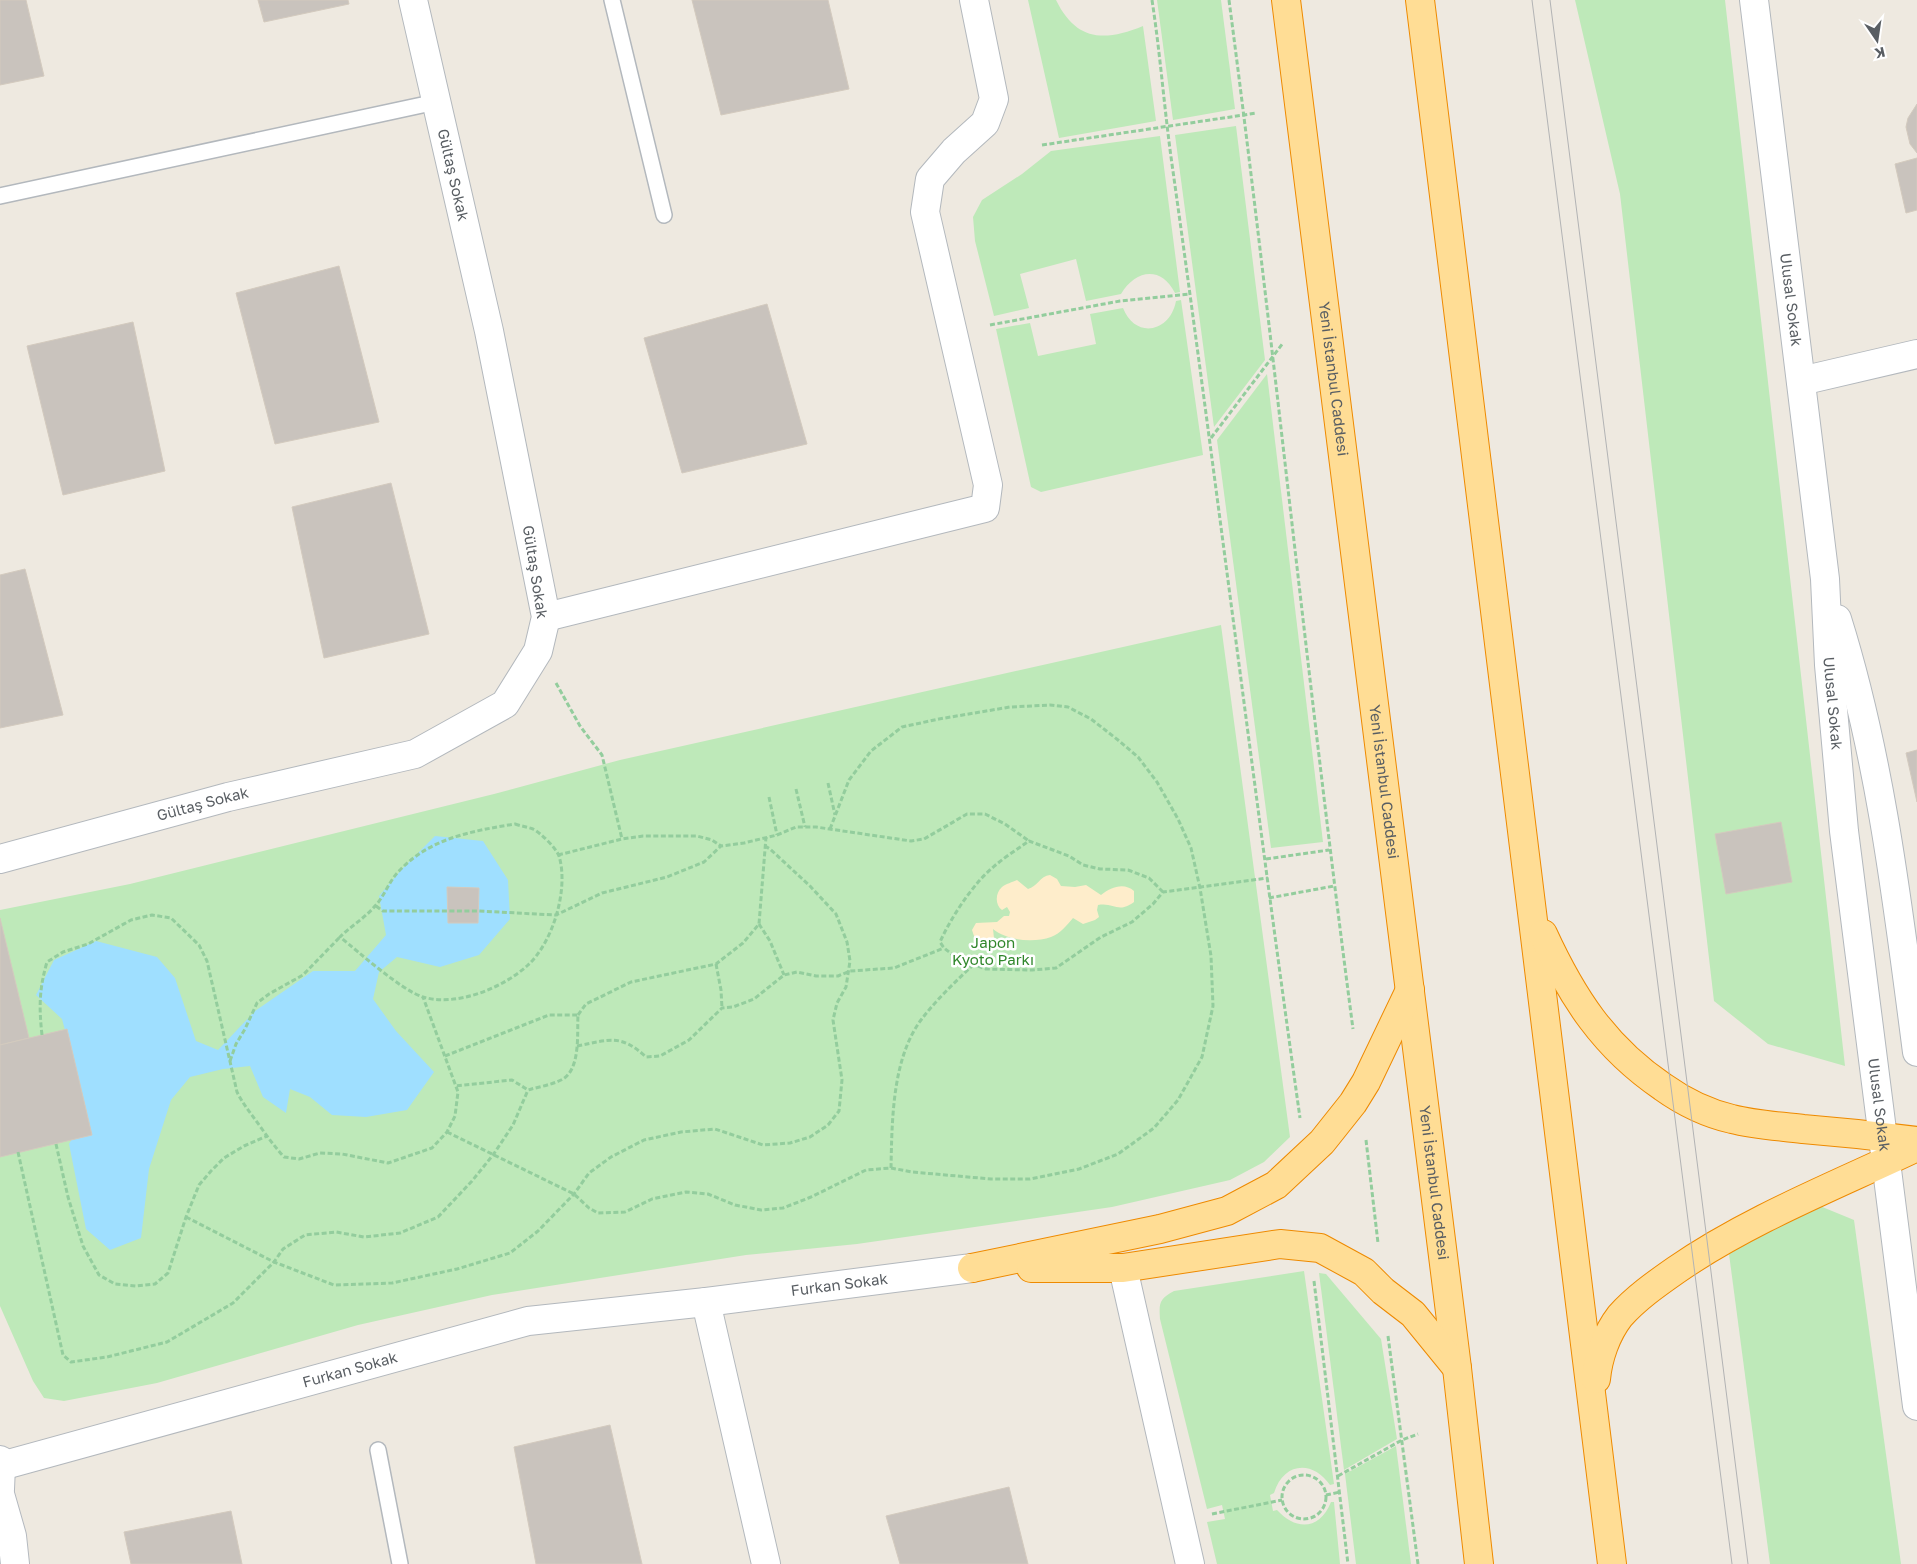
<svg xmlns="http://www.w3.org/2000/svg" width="1917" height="1564" viewBox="0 0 1917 1564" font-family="'Golos Text',sans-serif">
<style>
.green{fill:#bee9b9}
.sand{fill:#feedcb}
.water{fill:#9fdfff}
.building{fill:#c9c3bd;stroke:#d3cabe}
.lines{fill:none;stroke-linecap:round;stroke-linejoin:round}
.service-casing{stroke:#b3b8bd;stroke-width:18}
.minor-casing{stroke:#b3b8bd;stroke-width:30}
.tertiary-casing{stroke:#b3b8bd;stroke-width:30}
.secondary-casing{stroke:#b4b9bf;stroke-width:30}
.trunk-casing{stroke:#ee8a00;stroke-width:30}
.path{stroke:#93cd9d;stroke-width:3;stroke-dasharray:5 2.5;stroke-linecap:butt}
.service{stroke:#fff;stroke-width:15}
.minor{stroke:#fff;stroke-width:28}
.tertiary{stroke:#fff;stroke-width:28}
.secondary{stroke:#fff;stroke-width:28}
.trunk{stroke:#ffdd95;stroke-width:28}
.tram{stroke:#b2b3b4;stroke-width:1}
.labels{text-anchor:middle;stroke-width:5;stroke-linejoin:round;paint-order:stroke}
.street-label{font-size:15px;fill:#595e63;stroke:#fff}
.park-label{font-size:15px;fill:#31872c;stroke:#fff}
</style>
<rect width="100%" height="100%" fill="#eee9e0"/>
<!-- green -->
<g class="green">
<path d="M1028 0H1056C1076 41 1104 42 1143 26L1156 121 1059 138Z"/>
<polygon points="1157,0 1221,0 1235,109 1173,120"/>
<polygon points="1575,0 1725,0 1845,1066 1768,1044 1714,1001 1620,194"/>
<polygon points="1236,126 1265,360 1214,427 1175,135"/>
<path d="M1160 136 1180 292 1175 293C1161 265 1135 270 1121 294L1086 301 1076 259 1020 274 1029 308 994 316 975 241 973 217 982 200 1022 174 1051 151Z"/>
<path d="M1181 300 1203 455 1041 492 1031 487 996 329 1030 323 1038 356 1096 344 1090 314 1123 308C1135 339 1170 333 1176 301Z"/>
<polygon points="1267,374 1323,842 1271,848 1217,440"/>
<polygon points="1221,625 1290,1137 1264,1162 1230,1180 1112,1207 857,1244 746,1255 492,1295 358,1325 157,1383 64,1401 44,1398 33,1381 0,1306 0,910 130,884 494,794 620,760"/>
<polygon points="1815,1204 1854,1220 1901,1564 1770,1564 1729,1254"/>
<path d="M1304 1271 1334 1484 1330 1485C1312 1459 1283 1463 1274 1493L1270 1495 1273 1511 1277 1510C1296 1531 1320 1530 1331 1502H1334L1340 1564H1217L1207 1522 1225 1519 1222 1505 1207 1509 1160 1319C1159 1303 1159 1299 1174 1291Z"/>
<polygon points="1319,1273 1326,1274 1381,1339 1397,1439 1344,1470"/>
<polygon points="1396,1446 1411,1564 1356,1564 1345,1474"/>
</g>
<!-- sand -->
<path class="sand" d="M1050 875 1057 879 1061 886 1075 887 1086 885 1101 895C1111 887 1124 882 1134 891V902C1118 914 1114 902 1098 905L1097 910 1099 917 1095 920 1083 924 1073 918C1067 925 1060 934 1051 937 1034 943 1008 941 993 929L994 938 989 942 979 945 976 942 972 930 976 923 997 922 1004 916H1009L1010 912 1007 907 1002 910C995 905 995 893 1002 887 1005 884 1013 882 1017 880L1028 889C1037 887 1040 876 1050 875Z"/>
<!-- water -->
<polygon class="water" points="435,836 483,841 508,880 510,919 479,955 440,967 397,957 379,972 373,999 396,1031 434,1072 407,1110 366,1117 332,1115 310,1097 290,1089 286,1113 263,1097 250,1066 223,1069 190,1077 171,1100 149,1169 141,1238 110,1250 86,1229 69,1144 87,1113 62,1019 36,995 54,960 96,941 157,957 175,978 196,1041 218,1050 255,1011 313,971 355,971 386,935 379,896 402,869"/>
<!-- building -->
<g class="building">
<polygon points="0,0 26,0 44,76 0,85"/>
<polygon points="258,0 348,0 349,4 264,22"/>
<polygon points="692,0 828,0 849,89 721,115"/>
<polygon points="1917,104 1917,153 1910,144 1906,127 1908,118"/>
<polygon points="1917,158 1917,210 1906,213 1895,164"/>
<polygon points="339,266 379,422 275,444 236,293"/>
<polygon points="767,304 807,444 682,473 644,338"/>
<polygon points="133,322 165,471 63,495 27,346"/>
<polygon points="391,483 429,634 324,658 292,507"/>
<polygon points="25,569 63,715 0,728 0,575"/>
<polygon points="1917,750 1917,802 1906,753"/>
<polygon points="1781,822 1792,882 1726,894 1715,834"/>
<polygon points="447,887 479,888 478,923 448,923"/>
<polygon points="0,918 29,1038 0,1045"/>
<polygon points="67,1029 92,1135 0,1157 0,1045"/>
<polygon points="610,1425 642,1564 536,1564 514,1447"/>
<polygon points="1009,1487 1028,1564 900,1564 886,1516"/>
<polygon points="231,1511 242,1564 131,1564 124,1532"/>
</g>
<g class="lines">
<defs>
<g id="service">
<polyline points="612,0 664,215"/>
<polyline points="0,196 436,102"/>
<polyline points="378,1450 400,1564"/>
</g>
<g id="minor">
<polyline points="1801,381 1917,354"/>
<polyline points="546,617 985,508 988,485 925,212 930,179 954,151 985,123 994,99 974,0"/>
<path id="s1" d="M0 859 228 797 415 754 505 704 538 651 546 617 489 331 413 0"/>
<polyline points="1123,1268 1190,1564"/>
<polyline points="706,1302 766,1564"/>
</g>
<g id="tertiary">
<path id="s2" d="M1754 0 1825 579 1829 665 1844 831 1917 1406"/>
<path d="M1837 619C1881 759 1898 907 1917 1052"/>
<path id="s3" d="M1 1466 528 1321 706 1302 972 1268"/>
</g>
<g id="secondary">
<polyline points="0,1460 1,1466 0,1489"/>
<polyline points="0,1494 12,1536 15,1564"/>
</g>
<g id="trunk">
<path id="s4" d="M1286 0 1457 1368 1479 1564"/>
<polyline points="1420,0 1612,1564"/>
<path d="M1543 934C1572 997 1604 1047 1663 1087 1684 1102 1706 1113 1732 1119 1755 1125 1779 1126 1803 1129 1841 1132 1879 1136 1917 1141"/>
<polyline points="972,1268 1160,1229 1227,1211 1276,1185 1322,1142 1353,1103 1366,1082 1410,990"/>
<polyline points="1031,1268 1123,1268 1280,1244 1320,1248 1364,1272 1383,1291 1413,1314 1457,1368"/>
<path d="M1596 1379C1598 1358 1606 1334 1620 1316 1636 1298 1656 1284 1676 1270 1748 1220 1837 1185 1917 1147"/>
</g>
</defs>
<!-- service casing -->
<use href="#service" class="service-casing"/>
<!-- minor casing -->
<use href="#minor" class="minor-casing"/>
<!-- tertiary casing -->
<use href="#tertiary" class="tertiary-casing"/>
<!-- secondary casing -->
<use href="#secondary" class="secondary-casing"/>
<!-- trunk casing -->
<use href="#trunk" class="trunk-casing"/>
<!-- path -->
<g class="path">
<path d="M1152 0C1160 52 1164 105 1171 157 1216 477 1255 798 1300 1118"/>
<path d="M1229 0C1274 343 1308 687 1353 1029"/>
<polyline points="1042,145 1257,113"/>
<polyline points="990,325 1120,301 1190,294"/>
<polyline points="1211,438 1283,343"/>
<polyline points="556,683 580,726 602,755 622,839"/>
<polyline points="828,783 835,815"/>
<polyline points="796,789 805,827"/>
<polyline points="769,797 777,835"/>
<path d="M515 824C521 826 527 827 533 829 541 833 556 848 559 856 569 889 553 942 528 965 503 988 457 1007 423 997 401 990 360 953 340 937 351 926 365 918 375 906 384 897 389 881 399 871 430 838 472 831 515 824Z"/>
<polyline points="558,855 622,839 643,836 697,836 712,840 721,846"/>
<polyline points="1266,859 1329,850"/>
<path d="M1163 892 1149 878 1128 870 1100 869 1083 865 1069 856 1029 841C1013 852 994 864 980 880 965 897 950 920 940 942L944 948 958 959 986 969 1032 970 1056 968 1101 937 1132 922 1153 904 1163 892 1268 878"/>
<polyline points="1269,898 1334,886"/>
<polyline points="376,906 383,911 478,911 556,915 602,893 667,877 704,862 721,846 744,843 777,835 796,827 816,827 911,841 924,839 967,814 985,814 1005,824 1029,841"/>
<polyline points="759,924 770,941 784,975"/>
<polyline points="716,964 721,990 722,1008"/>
<polyline points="578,1015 586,1004 631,982 716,964 743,943 759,924 766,837"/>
<path d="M42 1035C39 1008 39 989 47 962L63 952 88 944 131 920 152 915 171 918 199 945 207 961 237 1092C244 1106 253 1116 262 1129 269 1139 276 1148 284 1157L299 1159 320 1153 342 1154 388 1163 432 1148 447 1132 455 1116 458 1092 423 997"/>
<path d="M577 1046C609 1040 620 1033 646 1057L660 1056 689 1040 722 1008 733 1007 754 999 784 975 797 972 816 976H838L850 971 894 968 944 948"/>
<path d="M445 1056 549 1015H578C577 1033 581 1071 561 1080 551 1085 538 1087 528 1090L512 1080 455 1086"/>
<polyline points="230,1061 236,1044 245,1029 257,1003 269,994 303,975 340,937"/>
<polyline points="447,1132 574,1194 589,1208 598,1213 625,1212 652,1199 686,1192 708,1194 735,1205 761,1210 783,1208 811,1197 866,1170 891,1168 912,1172 991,1179 1030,1179 1079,1169 1118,1154 1154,1128 1178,1100 1202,1057 1213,1006 1211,956 1200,888 1191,848 1178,819 1157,782 1138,757 1118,740 1091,719 1068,707 1050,705 1010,707 939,719 902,727 871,751 849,780 830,829"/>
<polyline points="1366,1140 1378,1243"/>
<polyline points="56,1144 68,1197 83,1246 99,1275 115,1284 136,1286 155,1284 168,1273 186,1217 199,1185 211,1171 224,1158 244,1146 267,1136"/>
<polyline points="18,1152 63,1355 71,1362 107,1357 167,1342 233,1303 274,1262 283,1249 305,1235 336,1232 364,1237 400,1233 438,1217 472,1181 493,1155 513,1125 528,1090"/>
<path d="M891 1168C892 1121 892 1059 921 1020 936 1000 955 982 973 965"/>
<polyline points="186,1217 274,1262 334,1285 392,1283 457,1269 510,1253 538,1231 574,1194 589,1173 611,1157 644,1140 681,1132 715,1129 763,1145 790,1143 810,1137 828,1125 839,1111 842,1080 833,1020 837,1003 846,987 850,961 847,942 836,914 810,886 770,849 765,846"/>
<polyline points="1314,1281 1348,1564"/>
<polyline points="1388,1336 1418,1564"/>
<circle cx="1304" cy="1497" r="22"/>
<polyline points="1338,1476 1402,1440 1418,1434"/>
<polyline points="1326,1495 1340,1492"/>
<polyline points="1212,1514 1282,1500"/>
</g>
<!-- service -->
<use href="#service" class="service"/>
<!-- minor -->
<use href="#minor" class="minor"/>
<!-- tertiary -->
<use href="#tertiary" class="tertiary"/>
<!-- secondary -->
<use href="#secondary" class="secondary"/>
<!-- trunk -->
<use href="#trunk" class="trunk"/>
<!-- tram -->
<g class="tram">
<polyline points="1532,0 1732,1564"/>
<polyline points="1550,0 1748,1564"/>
</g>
</g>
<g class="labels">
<!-- street labels -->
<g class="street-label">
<text transform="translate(453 175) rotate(77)" y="5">Gültaş Sokak</text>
<text dy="5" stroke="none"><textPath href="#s2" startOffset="302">Ulusal Sokak</textPath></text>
<text dy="5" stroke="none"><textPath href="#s4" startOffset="382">Yeni İstanbul Caddesi</textPath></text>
<text transform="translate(535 572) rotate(81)" y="5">Gültaş Sokak</text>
<text dy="5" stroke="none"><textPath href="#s2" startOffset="708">Ulusal Sokak</textPath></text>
<text dy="5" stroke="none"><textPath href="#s4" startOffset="788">Yeni İstanbul Caddesi</textPath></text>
<text dy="5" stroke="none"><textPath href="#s1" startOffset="210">Gültaş Sokak</textPath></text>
<text dy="5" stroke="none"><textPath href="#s2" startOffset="1112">Ulusal Sokak</textPath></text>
<text dy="5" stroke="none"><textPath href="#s4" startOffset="1192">Yeni İstanbul Caddesi</textPath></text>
<text dy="5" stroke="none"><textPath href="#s3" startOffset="860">Furkan Sokak</textPath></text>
<text dy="5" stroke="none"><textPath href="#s3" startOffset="362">Furkan Sokak</textPath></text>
</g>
<!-- park labels -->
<g class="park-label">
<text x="993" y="948">Japon<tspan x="993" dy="17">Kyoto Parkı</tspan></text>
</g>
</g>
<!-- north arrow -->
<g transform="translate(1877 40) rotate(167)" stroke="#ffffff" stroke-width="4" paint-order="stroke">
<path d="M0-4L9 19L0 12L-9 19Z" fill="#595e63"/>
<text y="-8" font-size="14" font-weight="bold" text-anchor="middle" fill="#595e63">K</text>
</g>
</svg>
